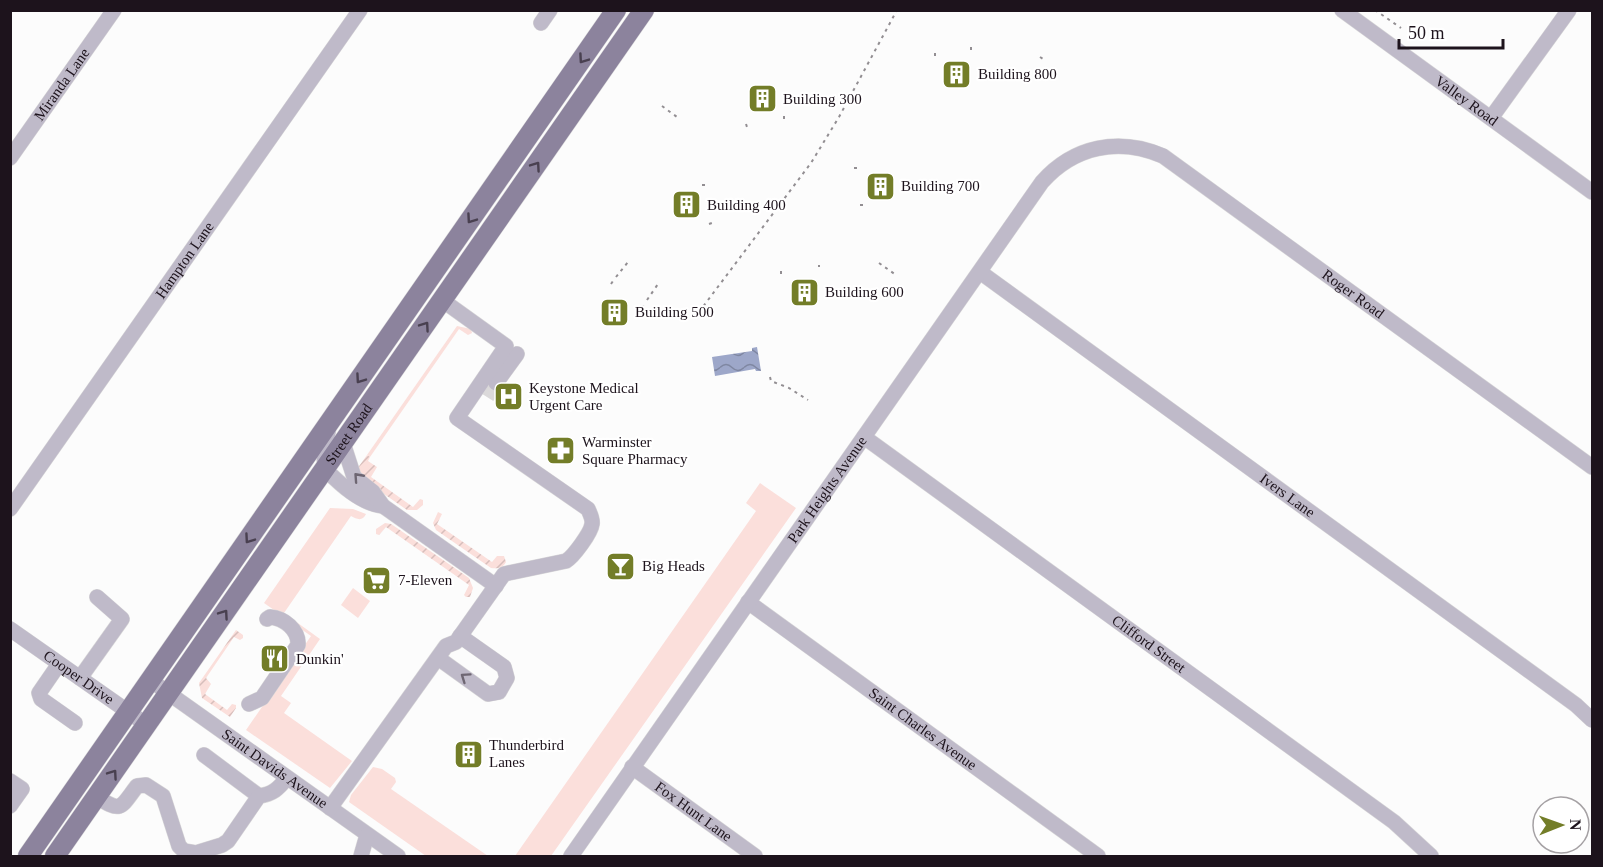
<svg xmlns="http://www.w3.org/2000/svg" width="1603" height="867" viewBox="0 0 1603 867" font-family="'Times New Roman',serif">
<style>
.grass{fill:#fbdfdb}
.garden{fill:url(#garden-furrows)}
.water{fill:url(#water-waves)}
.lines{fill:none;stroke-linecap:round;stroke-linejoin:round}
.minor-tunnel{stroke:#dbd9da;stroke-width:15;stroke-dasharray:15 8;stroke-linecap:butt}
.minor-casing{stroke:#d8d7d8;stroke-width:16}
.major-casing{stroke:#d8d7d8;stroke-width:21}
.path{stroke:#928e92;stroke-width:2;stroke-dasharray:3 4.5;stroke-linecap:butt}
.minor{stroke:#bfbac9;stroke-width:15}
.major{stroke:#8c839d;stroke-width:20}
.oneway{stroke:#494050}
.oneway2{stroke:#6e6672}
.labels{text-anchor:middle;stroke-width:4.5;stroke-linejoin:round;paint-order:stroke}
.poi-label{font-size:15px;fill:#1d131c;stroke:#fff;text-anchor:start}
.street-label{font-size:15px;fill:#1d131c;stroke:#fff}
</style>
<defs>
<pattern id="garden-furrows" width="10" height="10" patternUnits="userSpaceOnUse" patternTransform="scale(1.5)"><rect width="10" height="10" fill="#fbdfdb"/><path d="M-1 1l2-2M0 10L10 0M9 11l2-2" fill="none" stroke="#d7bebb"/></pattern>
<pattern id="water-waves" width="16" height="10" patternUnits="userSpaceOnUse" patternTransform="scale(1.5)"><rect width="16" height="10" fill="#9da7c9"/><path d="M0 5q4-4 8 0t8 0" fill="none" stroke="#7f87a2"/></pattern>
</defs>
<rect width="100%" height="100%" fill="#fcfcfc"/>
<!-- grass -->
<g class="grass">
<polygon points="457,326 471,329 472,333 468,335 459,329 370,457 367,455"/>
<polygon points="760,483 796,508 551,856 515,856 756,511 746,503"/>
<path d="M330 508 353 509 366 514C362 522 357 519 351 516L284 613 320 639 281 696 291 703 284 713 352 761 330 788 246 730 311 636 264 603Z"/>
<polygon points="353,588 370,601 358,618 341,605"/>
<polygon points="373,767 382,769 395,778 396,782 391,789 488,856 426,856 349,802 351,795"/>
</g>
<!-- garden -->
<g class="garden">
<polygon points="367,455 370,457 368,461 377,467 371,477 413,507 420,499 423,500 423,505 417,510 407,510 364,480 357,469"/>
<path d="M438 512 442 514 437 524 492 562 497 556H504L506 562C503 568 498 569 491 568L436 530 433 523Z"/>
<polygon points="385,523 391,524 397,528 469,578 473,588 470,597 466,597 464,595 469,585 386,527 379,535 376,534 376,529"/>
<polygon points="236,630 243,635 243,638 240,640 234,637 206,678 211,684 205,694 227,710 232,704 236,705 236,708 230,717 202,698 199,683"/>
</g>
<!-- water -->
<polygon class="water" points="757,347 761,371 756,371 755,369 715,376 712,357 752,351 752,348"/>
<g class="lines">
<!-- minor-tunnel -->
<polyline class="minor-tunnel" points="487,397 496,383"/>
<defs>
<g id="minor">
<path id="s1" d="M1342 10 1592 192"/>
<polyline points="541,23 550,10"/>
<polyline points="1491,118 1569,10"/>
<path id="s2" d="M10 158 114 10"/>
<path id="s3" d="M980 272 1576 705 1592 720"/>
<polyline points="496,383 517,354"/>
<path d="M329 426 324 455 325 469C340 484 361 504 383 506"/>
<path id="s4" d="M864 437 1394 822 1431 856"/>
<polyline points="343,443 354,477 373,492 383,506 496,586"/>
<path id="s5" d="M10 509 360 10"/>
<path id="s6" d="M748 602 1098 856"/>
<path id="s7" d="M10 629 147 725"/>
<polyline points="438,658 488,694 499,692 507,678 504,667 460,636"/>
<polyline points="59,664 39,693 41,699 75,723"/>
<polyline points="80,678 122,619 97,597"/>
<path id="s8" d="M150 680 398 856"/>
<path d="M249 704 262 698 298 645C299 630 284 618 270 617L267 619"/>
<polyline points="204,755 259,796"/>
<path id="s9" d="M632 767 755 856"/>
<polyline points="10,781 22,789 10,806"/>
<path d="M97 797C122 813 120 808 137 786L146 785 163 796 179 846 184 851 196 853 222 845 228 841 259 796C273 794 278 789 287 778"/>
<path d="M330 808 446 646 456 642 504 574 566 561C573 557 591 533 592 524 593 519 590 514 588 509L457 418 506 346 442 300"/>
<polyline points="361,856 367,835"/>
<path id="s10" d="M571 856 1042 182C1074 146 1119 137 1163 156L1592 467"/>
</g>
<g id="major">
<polyline points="28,856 616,10"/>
<path id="s11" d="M55 856 644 10"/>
</g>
</defs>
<!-- minor casing -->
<use href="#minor" class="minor-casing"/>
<!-- major casing -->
<use href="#major" class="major-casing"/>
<!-- path -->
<g class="path">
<polyline points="1375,10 1401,28"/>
<polyline points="971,47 971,50"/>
<polyline points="935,53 935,56"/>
<polyline points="1040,57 1046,61"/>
<polyline points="662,106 677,117"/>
<polyline points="784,116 784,119"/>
<polyline points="746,124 747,127"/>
<polyline points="854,168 857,168"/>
<polyline points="702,185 705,185"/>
<polyline points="860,205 863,205"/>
<polyline points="709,224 712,223"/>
<polyline points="879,263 896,275"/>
<polyline points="819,265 819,267"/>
<polyline points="781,271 781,274"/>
<polyline points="616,277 628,262"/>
<polyline points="611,284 613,281"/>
<polyline points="647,300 658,284"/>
<polyline points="642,308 645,303"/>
<polyline points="699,312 811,163 839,117 897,10"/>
<polyline points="770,377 771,381 789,388 808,400"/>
</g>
<!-- minor -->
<use href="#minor" class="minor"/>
<!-- major -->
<use href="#major" class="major"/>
</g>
<!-- one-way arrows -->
<defs><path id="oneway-chevron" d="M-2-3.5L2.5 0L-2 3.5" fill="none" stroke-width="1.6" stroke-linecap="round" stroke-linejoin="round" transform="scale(1.5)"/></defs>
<g class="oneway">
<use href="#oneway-chevron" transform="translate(583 59) rotate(125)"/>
<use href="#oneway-chevron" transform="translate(536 166) rotate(-55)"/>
<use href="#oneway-chevron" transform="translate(471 219) rotate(125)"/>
<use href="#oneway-chevron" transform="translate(425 326) rotate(-55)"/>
<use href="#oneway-chevron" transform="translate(360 379) rotate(125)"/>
<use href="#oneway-chevron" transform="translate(249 539) rotate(125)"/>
<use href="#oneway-chevron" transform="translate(224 614) rotate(-55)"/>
<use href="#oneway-chevron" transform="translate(113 774) rotate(-55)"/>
</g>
<g class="oneway2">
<use href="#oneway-chevron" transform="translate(358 477) rotate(-132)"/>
<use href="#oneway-chevron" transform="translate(465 677) rotate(-145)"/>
</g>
<!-- icons -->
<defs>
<symbol id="building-square" viewBox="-11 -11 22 22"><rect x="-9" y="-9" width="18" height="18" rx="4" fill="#737d28" stroke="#fff"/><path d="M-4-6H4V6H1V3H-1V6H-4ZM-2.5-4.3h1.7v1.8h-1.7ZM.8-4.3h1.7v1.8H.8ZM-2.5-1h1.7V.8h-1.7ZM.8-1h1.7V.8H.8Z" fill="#fff"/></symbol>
<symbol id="hospital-square" viewBox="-11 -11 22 22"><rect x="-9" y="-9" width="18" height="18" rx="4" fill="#737d28" stroke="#fff"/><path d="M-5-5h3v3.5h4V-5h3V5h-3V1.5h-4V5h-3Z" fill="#fff"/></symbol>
<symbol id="pharmacy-square" viewBox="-11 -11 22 22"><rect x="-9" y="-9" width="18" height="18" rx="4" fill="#737d28" stroke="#fff"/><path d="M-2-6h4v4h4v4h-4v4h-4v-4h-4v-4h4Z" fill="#fff"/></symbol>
<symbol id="bar-square" viewBox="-11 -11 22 22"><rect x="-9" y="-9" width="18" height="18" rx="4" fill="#737d28" stroke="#fff"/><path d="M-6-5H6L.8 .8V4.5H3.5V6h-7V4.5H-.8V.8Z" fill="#fff"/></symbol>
<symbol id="supermarket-square" viewBox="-11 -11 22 22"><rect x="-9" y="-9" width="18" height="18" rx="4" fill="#737d28" stroke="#fff"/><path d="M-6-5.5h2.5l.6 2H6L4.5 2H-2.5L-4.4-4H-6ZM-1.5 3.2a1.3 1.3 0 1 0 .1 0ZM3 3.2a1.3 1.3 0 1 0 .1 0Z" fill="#fff"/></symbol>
<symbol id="restaurant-square" viewBox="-11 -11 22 22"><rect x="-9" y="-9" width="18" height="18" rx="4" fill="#737d28" stroke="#fff"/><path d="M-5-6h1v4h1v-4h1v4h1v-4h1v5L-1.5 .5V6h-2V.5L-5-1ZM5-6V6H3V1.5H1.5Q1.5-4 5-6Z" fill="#fff"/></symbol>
</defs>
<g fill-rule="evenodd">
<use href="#building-square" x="940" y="58" width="33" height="33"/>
<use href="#building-square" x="746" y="82" width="33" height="33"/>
<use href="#building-square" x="864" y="170" width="33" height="33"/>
<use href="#building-square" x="670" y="188" width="33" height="33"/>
<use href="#building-square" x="788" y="276" width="33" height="33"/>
<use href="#building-square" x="598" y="296" width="33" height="33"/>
<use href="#hospital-square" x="492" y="380" width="33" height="33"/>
<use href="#pharmacy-square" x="544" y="434" width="33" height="33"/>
<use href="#bar-square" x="604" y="550" width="33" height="33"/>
<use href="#supermarket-square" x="360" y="564" width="33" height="33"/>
<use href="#restaurant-square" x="258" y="642" width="33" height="33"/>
<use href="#building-square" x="452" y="738" width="33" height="33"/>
</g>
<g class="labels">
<!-- poi labels -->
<g class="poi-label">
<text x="978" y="79">Building 800</text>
<text x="783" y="104">Building 300</text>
<text x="901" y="191">Building 700</text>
<text x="707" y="210">Building 400</text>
<text x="825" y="297">Building 600</text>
<text x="635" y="317">Building 500</text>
<text x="529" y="393">Keystone Medical<tspan x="529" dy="17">Urgent Care</tspan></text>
<text x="582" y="447">Warminster<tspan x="582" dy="17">Square Pharmacy</tspan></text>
<text x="642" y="571">Big Heads</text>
<text x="398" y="585">7-Eleven</text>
<text x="296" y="664">Dunkin'</text>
<text x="489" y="750">Thunderbird<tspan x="489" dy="17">Lanes</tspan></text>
</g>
<!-- street labels -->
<g class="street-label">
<text dy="5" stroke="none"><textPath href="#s2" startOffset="90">Miranda Lane</textPath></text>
<text dy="5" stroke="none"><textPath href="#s1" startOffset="154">Valley Road</textPath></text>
<text dy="5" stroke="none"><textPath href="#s5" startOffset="304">Hampton Lane</textPath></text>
<text dy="5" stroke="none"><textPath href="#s10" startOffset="1190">Roger Road</textPath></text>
<text dy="5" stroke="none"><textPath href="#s11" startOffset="514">Street Road</textPath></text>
<text dy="5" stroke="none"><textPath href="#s10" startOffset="447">Park Heights Avenue</textPath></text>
<text dy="5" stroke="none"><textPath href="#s3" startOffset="380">Ivers Lane</textPath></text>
<text dy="5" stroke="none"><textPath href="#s4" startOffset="352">Clifford Street</textPath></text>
<text dy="5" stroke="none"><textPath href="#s7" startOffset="84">Cooper Drive</textPath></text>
<text dy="5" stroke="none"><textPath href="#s6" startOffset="216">Saint Charles Avenue</textPath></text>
<text dy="5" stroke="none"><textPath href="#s8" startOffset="153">Saint Davids Avenue</textPath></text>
<text dy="5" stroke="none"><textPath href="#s9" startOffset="76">Fox Hunt Lane</textPath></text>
</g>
</g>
<!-- border -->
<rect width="1603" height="867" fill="none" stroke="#1d131c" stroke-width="24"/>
<!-- north arrow -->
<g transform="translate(1561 825) rotate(89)"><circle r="28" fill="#ffffff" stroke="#a5a1a4" stroke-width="1.5"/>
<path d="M0-4.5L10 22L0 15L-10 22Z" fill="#737d28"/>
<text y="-9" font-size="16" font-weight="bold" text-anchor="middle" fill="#1d131c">N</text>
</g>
<!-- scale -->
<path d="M1399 39v9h104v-9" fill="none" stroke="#1d131c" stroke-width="3"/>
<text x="1408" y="39" font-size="18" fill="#1d131c" stroke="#ffffff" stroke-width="4.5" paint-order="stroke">50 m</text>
</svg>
